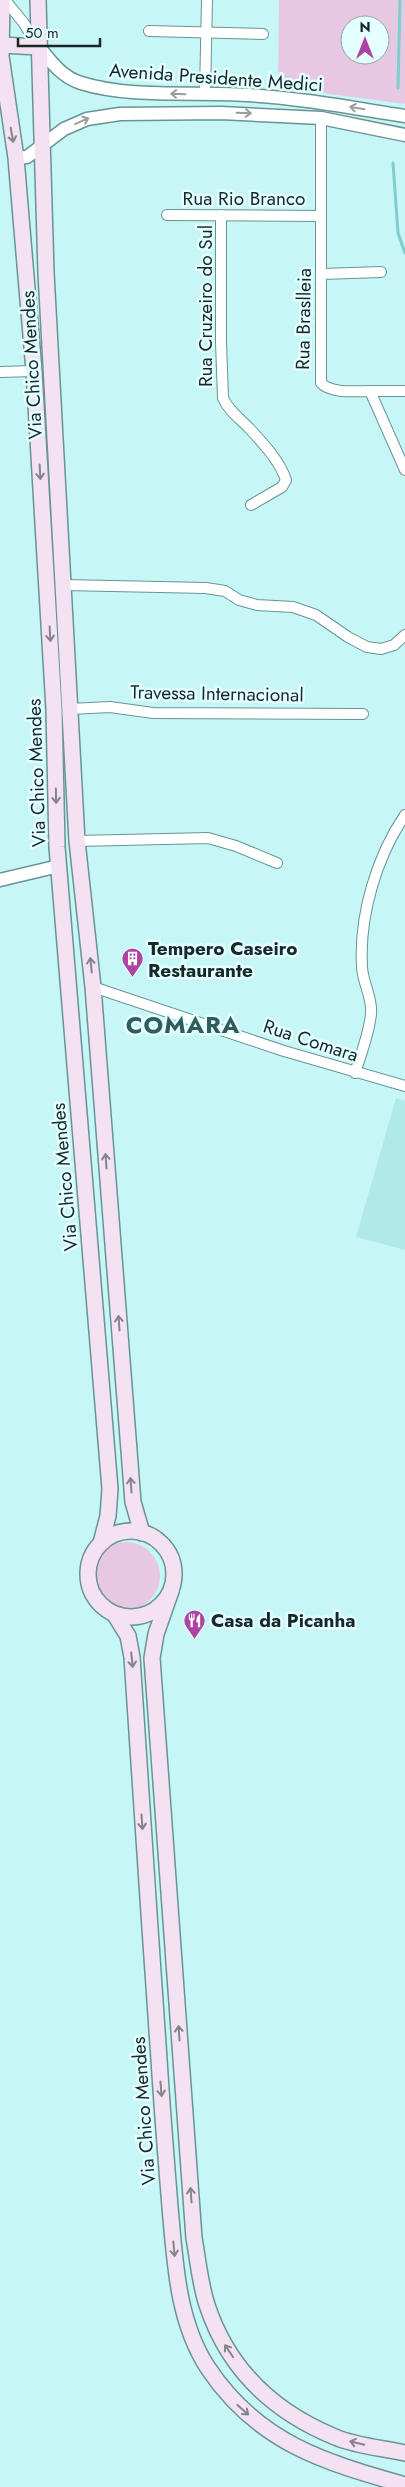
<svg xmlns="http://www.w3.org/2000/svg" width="405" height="2487" viewBox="0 0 405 2487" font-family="Jost,sans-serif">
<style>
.built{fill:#b1e9ea}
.green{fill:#e7c8e2;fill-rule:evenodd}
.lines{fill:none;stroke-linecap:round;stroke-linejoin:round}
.stream{stroke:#7fcdce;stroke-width:3}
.minor-casing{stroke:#689495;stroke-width:12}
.tertiary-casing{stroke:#689495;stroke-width:15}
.secondary-casing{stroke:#689495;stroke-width:18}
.minor{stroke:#fff;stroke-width:10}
.tertiary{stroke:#fff;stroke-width:12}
.secondary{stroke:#f4e1f1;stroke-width:15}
.oneway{stroke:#969e9e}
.oneway2{stroke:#85848c}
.labels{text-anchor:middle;stroke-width:5;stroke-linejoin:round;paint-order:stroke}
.street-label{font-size:19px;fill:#162828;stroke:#e3ffff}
.poi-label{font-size:19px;font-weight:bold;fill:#162828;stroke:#e3ffff;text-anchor:start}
.district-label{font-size:24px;font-weight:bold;letter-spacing:1px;fill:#315c5c;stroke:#e3ffff}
</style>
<rect width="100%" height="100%" fill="#c7f6f6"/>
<!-- built -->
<polygon class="built" points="396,1098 405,1101 405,1250 356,1237"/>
<!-- green -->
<g class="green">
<path d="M279 0H405V104L278 87ZM350 25H380V55H350Z"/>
<circle cx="126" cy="1576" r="34"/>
</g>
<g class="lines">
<!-- stream -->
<g class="stream">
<polyline points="398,88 400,0"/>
<polyline points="393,163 398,233 405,253"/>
</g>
<defs>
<g id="minor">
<polyline points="5,0 23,22 38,46"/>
<polyline points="149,31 263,34"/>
<polyline points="205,94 207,0"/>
<path d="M321 118V383C332 394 355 391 370 391L405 470"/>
<polyline points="167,215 321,216"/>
<path d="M221 215V342L223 398C228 410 239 418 248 427 262 442 280 461 286 480L282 487 251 505"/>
<polyline points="322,274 381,272"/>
<polyline points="0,372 34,371"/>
<polyline points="370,391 405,391"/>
<polyline points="64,585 206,588 225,591 239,600 257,605 293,607 316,615 348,637 367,647 381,649 394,645 405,635"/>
<polyline points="70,709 110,707 153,713 363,714"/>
<polyline points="77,841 208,838 236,846 277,863"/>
<polyline points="93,987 284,1051 405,1086"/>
<path d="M355 1073C361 1054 369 1034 371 1014 373 998 362 982 362 966 359 915 377 856 405 815"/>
</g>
<g id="tertiary">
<path d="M39 47C51 62 62 77 81 83 133 99 194 91 247 95 300 98 353 108 405 116"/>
<polyline points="16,158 27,157 64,129 87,119 120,114 221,113 321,118 405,135"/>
<polyline points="0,880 59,866"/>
</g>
<g id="secondary">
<polyline points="2,0 1,56 16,158 34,371 54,709 57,847 110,1489 108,1516 101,1543"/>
<polyline points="38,0 46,273 77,841 93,987 133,1502 142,1533"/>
<polyline points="1,45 39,47"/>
<circle cx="131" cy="1574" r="43"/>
<path d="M171 1591 156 1634 152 1658 194 2238C198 2260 200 2284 207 2305 228 2369 274 2412 335 2437 356 2446 382 2448 405 2453"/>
<path d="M115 1615 128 1636 132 1657C140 1791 150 1925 159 2059 162 2108 166 2157 170 2207 175 2261 177 2321 208 2368 258 2443 324 2462 405 2485"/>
</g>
</defs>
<!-- minor casing -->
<use href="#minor" class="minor-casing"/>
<!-- tertiary casing -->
<use href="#tertiary" class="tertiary-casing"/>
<!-- secondary casing -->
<use href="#secondary" class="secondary-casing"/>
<!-- minor -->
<use href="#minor" class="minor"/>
<!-- tertiary -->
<use href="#tertiary" class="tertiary"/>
<!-- secondary -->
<use href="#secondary" class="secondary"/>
</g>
<!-- one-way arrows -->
<defs><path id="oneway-shaft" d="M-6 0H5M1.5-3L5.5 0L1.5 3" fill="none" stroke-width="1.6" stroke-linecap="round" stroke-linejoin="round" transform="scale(1.25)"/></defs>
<g class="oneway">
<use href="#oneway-shaft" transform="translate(178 94) rotate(-178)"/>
<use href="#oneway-shaft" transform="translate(357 108) rotate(-171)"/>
<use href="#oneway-shaft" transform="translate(244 113) rotate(2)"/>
<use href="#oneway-shaft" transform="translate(82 121) rotate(-24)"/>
</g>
<g class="oneway2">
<use href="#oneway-shaft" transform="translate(12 135) rotate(80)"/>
<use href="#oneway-shaft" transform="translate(40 472) rotate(87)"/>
<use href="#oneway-shaft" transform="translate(50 634) rotate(87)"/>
<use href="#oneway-shaft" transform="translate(56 796) rotate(89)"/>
<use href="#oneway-shaft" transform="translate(91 965) rotate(-96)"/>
<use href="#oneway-shaft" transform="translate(106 1161) rotate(-94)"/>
<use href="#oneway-shaft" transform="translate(119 1323) rotate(-94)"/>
<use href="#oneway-shaft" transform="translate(131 1485) rotate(-94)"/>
<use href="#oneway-shaft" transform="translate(132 1660) rotate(84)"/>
<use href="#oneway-shaft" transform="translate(142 1822) rotate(86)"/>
<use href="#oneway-shaft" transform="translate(179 2033) rotate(-94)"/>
<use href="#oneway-shaft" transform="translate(161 2089) rotate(86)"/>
<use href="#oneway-shaft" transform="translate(191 2195) rotate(-94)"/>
<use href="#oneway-shaft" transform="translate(174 2249) rotate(85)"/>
<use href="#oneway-shaft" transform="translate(229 2351) rotate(-124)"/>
<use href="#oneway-shaft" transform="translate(243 2410) rotate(41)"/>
<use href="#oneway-shaft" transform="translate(357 2443) rotate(-167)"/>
</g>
<!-- icons -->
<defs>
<symbol id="building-pin" viewBox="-11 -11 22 30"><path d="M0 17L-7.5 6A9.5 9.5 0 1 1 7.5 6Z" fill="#af43a3" stroke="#e3ffff"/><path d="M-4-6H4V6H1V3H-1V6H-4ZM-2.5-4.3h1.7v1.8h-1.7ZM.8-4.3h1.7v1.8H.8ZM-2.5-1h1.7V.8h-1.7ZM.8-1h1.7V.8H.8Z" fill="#fff"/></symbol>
<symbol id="restaurant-pin" viewBox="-11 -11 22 30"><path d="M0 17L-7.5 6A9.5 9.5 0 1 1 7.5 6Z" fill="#af43a3" stroke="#e3ffff"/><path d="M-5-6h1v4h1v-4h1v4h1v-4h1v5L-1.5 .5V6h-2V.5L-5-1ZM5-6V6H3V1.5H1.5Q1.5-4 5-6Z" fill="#fff"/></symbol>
</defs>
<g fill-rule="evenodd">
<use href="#building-pin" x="120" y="946" width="25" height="34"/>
<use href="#restaurant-pin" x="182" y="1608" width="25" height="34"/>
</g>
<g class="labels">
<!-- street labels -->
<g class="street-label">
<text transform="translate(216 77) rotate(4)" y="7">Avenida Presidente Medici</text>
<text x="244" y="205">Rua Rio Branco</text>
<text transform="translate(205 306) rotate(-90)" y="7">Rua Cruzeiro do Sul</text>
<text transform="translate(303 319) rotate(-89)" y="7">Rua Braslleia</text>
<text transform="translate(31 365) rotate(-93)" y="7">Via Chico Mendes</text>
<text transform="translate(217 693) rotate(1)" y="7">Travessa Internacional</text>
<text transform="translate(36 773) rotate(-92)" y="7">Via Chico Mendes</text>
<text transform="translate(311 1040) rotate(18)" y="7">Rua Comara</text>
<text transform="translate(64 1177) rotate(-95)" y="7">Via Chico Mendes</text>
<text transform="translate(143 2111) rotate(-94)" y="7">Via Chico Mendes</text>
</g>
<!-- poi labels -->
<g class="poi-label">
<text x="148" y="955">Tempero Caseiro<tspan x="148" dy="22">Restaurante</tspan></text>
<text x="211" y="1627">Casa da Picanha</text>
</g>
<!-- district labels -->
<g class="district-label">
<text x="183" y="1033">COMARA</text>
</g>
</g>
<!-- north arrow -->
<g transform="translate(365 40)"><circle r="24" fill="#e3ffff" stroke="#91a9a9"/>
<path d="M0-4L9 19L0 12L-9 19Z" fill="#af43a3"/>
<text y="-8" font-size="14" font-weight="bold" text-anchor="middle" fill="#162828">N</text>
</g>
<!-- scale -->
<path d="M18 38v8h82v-8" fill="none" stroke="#162828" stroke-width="2.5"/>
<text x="25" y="38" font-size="15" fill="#162828" stroke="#e3ffff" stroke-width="4" paint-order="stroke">50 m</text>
</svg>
